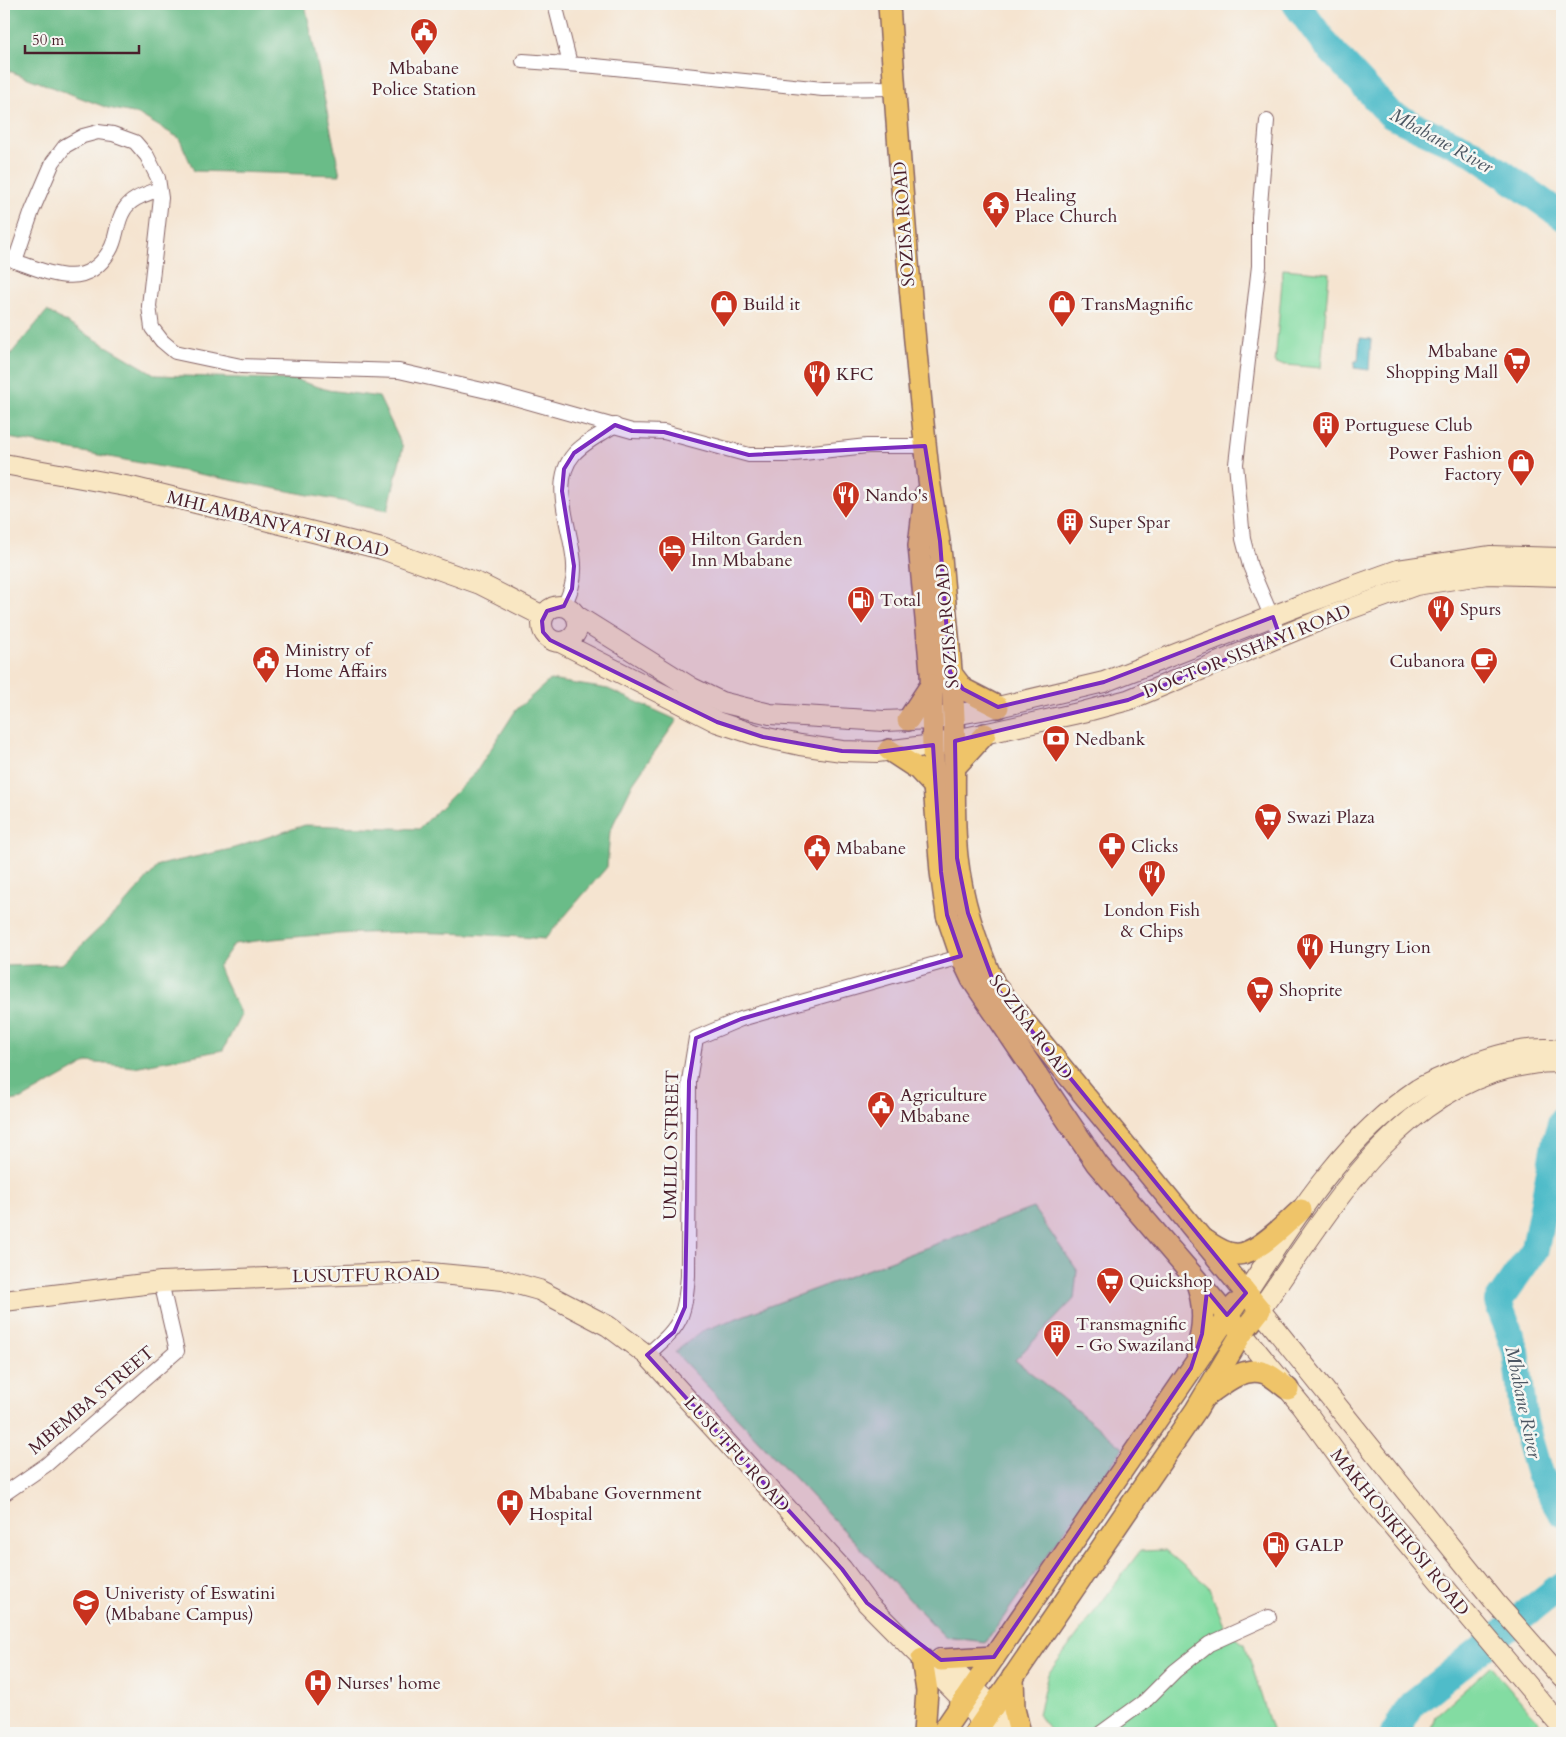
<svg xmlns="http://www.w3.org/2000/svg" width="1566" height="1737" viewBox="0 0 1566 1737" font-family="Cardo,serif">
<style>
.green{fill:#83dca2;stroke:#667e66}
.forest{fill:#6abc88;stroke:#5a6e5a}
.water{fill:#50bcc9;stroke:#4d6e7a}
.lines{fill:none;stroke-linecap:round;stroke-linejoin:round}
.river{stroke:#50bcc9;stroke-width:28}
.street-casing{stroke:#866465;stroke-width:16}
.secondary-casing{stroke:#866465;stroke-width:22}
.primary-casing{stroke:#866465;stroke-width:24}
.street{stroke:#fff;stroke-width:14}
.secondary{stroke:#f9e7c3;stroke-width:20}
.primary{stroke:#efc469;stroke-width:21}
.marked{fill:#7b2cbf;fill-opacity:0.2;stroke:#7b2cbf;stroke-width:4;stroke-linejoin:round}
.labels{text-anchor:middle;stroke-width:5;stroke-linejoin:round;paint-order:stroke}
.poi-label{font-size:18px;fill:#4a1f2b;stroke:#f6f6f2;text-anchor:start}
.street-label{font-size:18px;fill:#4a1f2b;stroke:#f6f6f2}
.water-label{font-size:19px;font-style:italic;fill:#4c5662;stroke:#f6f6f2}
</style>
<rect width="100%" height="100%" fill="#f6f6f2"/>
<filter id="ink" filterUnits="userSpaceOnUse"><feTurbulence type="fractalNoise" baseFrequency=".02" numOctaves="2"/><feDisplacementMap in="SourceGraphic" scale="10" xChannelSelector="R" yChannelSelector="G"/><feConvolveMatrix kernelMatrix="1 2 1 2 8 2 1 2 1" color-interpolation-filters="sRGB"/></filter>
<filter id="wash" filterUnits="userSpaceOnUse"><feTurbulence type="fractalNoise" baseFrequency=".0096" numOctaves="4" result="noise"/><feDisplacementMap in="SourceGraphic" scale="20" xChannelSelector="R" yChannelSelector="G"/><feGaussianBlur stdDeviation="1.12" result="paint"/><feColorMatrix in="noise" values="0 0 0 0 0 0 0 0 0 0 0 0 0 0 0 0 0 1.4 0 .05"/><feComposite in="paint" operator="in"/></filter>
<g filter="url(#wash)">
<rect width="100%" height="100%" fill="#f5e4d0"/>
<!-- green -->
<g class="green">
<polygon points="1283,269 1329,273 1321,368 1275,364"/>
<polygon points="1033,1208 1077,1270 1074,1299 1015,1360 1123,1448 986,1642 945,1637 675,1352 702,1331"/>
<polygon points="1165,1550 1208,1586 1228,1634 1245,1644 1273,1733 1052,1733 1038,1714 1048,1674 1140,1551"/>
<polygon points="1491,1666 1548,1733 1430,1733 1435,1716"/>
</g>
<!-- forest -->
<g class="forest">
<polygon points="4,4 305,4 340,175 194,171 179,138 138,114 108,108 4,69"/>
<polygon points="47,311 156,375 297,380 328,390 379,397 403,447 388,510 4,437 4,362"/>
<path d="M550 680 608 689 677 720 633 783 610 831 607 867 545 939C441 930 336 929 234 944L218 967 241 1015 223 1050 134 1067 88 1062 22 1099 4 1102V966L62 964 123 906 159 865 231 849 305 825 419 829 476 772 516 710Z"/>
</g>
<!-- water -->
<polygon class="water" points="1360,338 1371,339 1369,370 1354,368 1355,361 1358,361"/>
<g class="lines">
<!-- river -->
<g class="river">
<polyline points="1296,4 1327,46 1391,115 1474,153 1562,216"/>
<polyline points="1562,1120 1556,1140 1535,1249 1498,1302 1516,1351 1524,1422 1539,1474 1562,1513"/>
<polyline points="1394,1733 1412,1704 1562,1585"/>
</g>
</g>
</g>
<g filter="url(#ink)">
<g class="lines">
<defs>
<g id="street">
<polyline points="555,4 570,64"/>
<polyline points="523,61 595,66 823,89 894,88"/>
<polyline points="1267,121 1259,217 1259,266 1236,464 1243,539 1250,566 1275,625"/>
<polyline points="4,256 15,261 32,211 53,162 65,146 83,136 98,132 113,134 135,142 147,156 158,178 161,198 149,306 152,328 162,341 175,352 241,366 399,371 500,394 632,431 664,432 749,455 785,455 867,446 925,446"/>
<path d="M15 261C49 273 86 292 110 250 117 239 116 222 124 210 131 198 147 194 159 189"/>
<path d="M564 606C570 593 575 581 574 565 573 532 548 483 574 454 584 442 602 434 615 425"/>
<path d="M647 1355C680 1326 684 1321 688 1276L689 1081 696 1038 741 1019 967 955"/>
<polyline points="4,1494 46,1465 177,1351 161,1282"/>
<polyline points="1101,1733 1145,1701 1175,1671 1209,1644 1269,1617"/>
</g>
<g id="secondary">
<polyline points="4,464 131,487 382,549 480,584 543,616"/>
<circle cx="560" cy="624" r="18"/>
<polyline points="577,616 692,688 721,702 770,714 884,721 932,719 998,707 1104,682 1301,605 1398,570 1491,556 1562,558"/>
<polyline points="562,643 717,722 763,737 800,745 842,751 877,752 933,745 1083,712 1128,700 1330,616 1416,585 1487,574 1562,576"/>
<path d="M1562 1063C1545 1060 1523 1065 1506 1069 1391 1098 1324 1220 1260 1310L1495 1602 1562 1678"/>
<path d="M1246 1293C1295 1218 1342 1140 1418 1089 1431 1081 1446 1076 1459 1070 1492 1055 1527 1046 1562 1050"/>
<polyline points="4,1301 161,1282 420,1272 503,1280 539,1290 608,1326 647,1355 842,1569 867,1603 964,1701 991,1733"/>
<polyline points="1242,1333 1301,1405 1365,1493 1562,1727"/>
<polyline points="940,1659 983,1697 1015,1733"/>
</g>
<g id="primary">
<path d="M889 4C899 160 911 315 928 470 931 503 940 535 942 569 946 618 952 668 954 718 956 764 952 811 957 857 962 902 976 944 995 986L1260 1310 1242 1333 1196 1410 975 1733"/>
<polyline points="925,495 919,546 931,671 934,786 941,872 947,915 961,956 972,979 1097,1164 1242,1333"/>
<polyline points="950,672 963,689 998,707"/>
<polyline points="908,720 931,685"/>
<polyline points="889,750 918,769 934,786"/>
<polyline points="954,768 985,734"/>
<path d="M1206 1241C1214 1246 1223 1253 1234 1254 1255 1257 1286 1223 1301 1210"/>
<path d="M1197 1351C1204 1327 1205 1307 1197 1283"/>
<path d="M1207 1395C1223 1384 1244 1365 1265 1373 1273 1376 1281 1384 1288 1389"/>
<polyline points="922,1659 927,1691 924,1733"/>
<polyline points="941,1660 994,1657"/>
<polyline points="1013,1677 1014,1709 1020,1733"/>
<polyline points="942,1733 1236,1304"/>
</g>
</defs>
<!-- street casing -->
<use href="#street" class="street-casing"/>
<!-- secondary casing -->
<use href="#secondary" class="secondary-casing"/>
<!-- primary casing -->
<use href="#primary" class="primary-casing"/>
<!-- street -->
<use href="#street" class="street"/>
<!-- secondary -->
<use href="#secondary" class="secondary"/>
<!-- primary -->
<use href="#primary" class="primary"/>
</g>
</g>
<!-- marked area -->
<path class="marked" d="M615 425 632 431 664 432 749 455 925 446 940 541 950 672 963 689 998 707 1104 682 1273 617 1280 637 1128 700 955 741 957 858 968 913 995 986 1246 1293 1227 1315 1207 1291 1202 1334 1191 1368 994 1657 941 1660 867 1603 842 1569 647 1355 674 1332 685 1307 689 1081 696 1038 741 1019 961 956 947 915 941 872 933 745 877 752 842 751 763 737 717 722 550 640 543 632 542 621 547 611 564 606 572 589 574 566 562 491 564 469 574 453Z"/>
<!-- icons -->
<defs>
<symbol id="civic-pin" viewBox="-11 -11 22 30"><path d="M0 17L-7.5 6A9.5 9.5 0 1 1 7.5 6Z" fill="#c8321e" stroke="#f6f6f2"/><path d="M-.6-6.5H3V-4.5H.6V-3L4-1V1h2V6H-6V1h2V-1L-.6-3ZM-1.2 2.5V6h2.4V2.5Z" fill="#fff"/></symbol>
<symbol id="temple-pin" viewBox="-11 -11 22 30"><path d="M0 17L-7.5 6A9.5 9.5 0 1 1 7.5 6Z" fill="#c8321e" stroke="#f6f6f2"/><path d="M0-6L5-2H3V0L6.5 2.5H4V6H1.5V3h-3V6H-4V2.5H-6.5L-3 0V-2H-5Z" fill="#fff"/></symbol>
<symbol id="shop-pin" viewBox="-11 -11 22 30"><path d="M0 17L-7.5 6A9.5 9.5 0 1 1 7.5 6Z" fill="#c8321e" stroke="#f6f6f2"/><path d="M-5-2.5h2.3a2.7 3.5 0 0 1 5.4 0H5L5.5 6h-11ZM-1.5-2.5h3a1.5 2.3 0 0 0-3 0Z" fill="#fff"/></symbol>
<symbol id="supermarket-pin" viewBox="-11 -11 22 30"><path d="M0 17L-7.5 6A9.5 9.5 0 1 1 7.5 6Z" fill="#c8321e" stroke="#f6f6f2"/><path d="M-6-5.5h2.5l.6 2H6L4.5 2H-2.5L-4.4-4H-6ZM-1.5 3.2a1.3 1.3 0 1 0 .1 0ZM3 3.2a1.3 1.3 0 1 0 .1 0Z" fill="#fff"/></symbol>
<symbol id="restaurant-pin" viewBox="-11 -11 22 30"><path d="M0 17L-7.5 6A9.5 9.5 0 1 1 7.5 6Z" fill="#c8321e" stroke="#f6f6f2"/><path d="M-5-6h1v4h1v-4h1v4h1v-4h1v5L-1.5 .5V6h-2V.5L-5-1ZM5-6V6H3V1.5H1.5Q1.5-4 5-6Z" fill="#fff"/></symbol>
<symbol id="building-pin" viewBox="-11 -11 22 30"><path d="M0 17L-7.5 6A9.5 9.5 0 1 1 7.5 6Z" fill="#c8321e" stroke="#f6f6f2"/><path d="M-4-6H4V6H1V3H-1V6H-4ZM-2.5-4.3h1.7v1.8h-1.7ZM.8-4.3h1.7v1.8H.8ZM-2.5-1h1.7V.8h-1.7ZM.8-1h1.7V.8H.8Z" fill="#fff"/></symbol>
<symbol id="hotel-pin" viewBox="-11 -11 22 30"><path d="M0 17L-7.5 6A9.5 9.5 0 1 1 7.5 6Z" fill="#c8321e" stroke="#f6f6f2"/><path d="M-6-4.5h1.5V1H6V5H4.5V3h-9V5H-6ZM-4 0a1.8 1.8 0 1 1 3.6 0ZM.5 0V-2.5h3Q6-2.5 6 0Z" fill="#fff"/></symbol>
<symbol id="fuel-pin" viewBox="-11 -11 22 30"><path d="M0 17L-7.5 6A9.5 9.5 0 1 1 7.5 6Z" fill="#c8321e" stroke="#f6f6f2"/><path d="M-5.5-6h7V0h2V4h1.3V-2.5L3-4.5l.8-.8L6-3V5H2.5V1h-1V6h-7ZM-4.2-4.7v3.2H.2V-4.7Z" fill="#fff"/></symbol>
<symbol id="cafe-pin" viewBox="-11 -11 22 30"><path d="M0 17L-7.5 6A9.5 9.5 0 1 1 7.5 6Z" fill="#c8321e" stroke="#f6f6f2"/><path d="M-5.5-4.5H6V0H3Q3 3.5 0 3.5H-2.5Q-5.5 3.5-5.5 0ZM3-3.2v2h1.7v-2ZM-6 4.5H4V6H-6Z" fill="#fff"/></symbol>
<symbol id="bank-pin" viewBox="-11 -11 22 30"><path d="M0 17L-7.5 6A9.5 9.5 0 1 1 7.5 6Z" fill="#c8321e" stroke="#f6f6f2"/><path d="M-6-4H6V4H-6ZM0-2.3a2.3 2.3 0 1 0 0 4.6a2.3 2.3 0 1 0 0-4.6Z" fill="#fff"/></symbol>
<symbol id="pharmacy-pin" viewBox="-11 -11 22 30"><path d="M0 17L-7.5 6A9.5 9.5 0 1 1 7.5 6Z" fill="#c8321e" stroke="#f6f6f2"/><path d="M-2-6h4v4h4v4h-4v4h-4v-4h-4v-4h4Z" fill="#fff"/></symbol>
<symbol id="hospital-pin" viewBox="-11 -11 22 30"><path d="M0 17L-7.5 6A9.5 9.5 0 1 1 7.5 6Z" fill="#c8321e" stroke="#f6f6f2"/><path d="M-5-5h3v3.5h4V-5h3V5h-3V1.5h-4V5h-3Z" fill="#fff"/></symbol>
<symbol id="university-pin" viewBox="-11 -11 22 30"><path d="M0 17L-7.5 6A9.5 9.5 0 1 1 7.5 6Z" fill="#c8321e" stroke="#f6f6f2"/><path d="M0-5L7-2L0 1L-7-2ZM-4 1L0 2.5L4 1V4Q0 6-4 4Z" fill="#fff"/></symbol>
</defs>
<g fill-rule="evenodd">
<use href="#civic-pin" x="408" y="16" width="32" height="43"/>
<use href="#temple-pin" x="980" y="189" width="32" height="43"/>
<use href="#shop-pin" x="708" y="288" width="32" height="43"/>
<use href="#shop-pin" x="1046" y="288" width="32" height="43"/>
<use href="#supermarket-pin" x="1501" y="345" width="32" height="43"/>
<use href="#restaurant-pin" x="801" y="358" width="32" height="43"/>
<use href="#building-pin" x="1310" y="409" width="32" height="43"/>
<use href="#shop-pin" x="1505" y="447" width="32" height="43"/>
<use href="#restaurant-pin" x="830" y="479" width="32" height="43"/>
<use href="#building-pin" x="1054" y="506" width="32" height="43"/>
<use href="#hotel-pin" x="656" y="533" width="32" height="43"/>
<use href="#fuel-pin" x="845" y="584" width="32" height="43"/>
<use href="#restaurant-pin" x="1425" y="593" width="32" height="43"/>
<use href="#civic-pin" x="250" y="644" width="32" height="43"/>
<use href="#cafe-pin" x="1468" y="645" width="32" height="43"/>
<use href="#bank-pin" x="1040" y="723" width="32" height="43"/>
<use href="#supermarket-pin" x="1252" y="801" width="32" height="43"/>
<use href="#pharmacy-pin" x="1096" y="830" width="32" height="43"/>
<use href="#civic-pin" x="801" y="832" width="32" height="43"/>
<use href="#restaurant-pin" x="1136" y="858" width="32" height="43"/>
<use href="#restaurant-pin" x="1294" y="931" width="32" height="43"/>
<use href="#supermarket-pin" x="1244" y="974" width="32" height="43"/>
<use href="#civic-pin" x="865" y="1089" width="32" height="43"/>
<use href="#supermarket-pin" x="1094" y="1265" width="32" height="43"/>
<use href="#building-pin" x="1041" y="1318" width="32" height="43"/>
<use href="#hospital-pin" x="494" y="1487" width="32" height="43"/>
<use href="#fuel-pin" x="1260" y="1529" width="32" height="43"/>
<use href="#university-pin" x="70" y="1587" width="32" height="43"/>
<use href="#hospital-pin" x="302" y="1667" width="32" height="43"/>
</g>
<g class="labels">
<!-- poi labels -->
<g class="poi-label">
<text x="424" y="74" text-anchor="middle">Mbabane<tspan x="424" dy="21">Police Station</tspan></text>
<text x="1015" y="201">Healing<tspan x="1015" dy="21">Place Church</tspan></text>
<text x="743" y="310">Build it</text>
<text x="1081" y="310">TransMagnific</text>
<text x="1498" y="357" text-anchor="end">Mbabane<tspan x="1498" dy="21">Shopping Mall</tspan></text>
<text x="836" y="380">KFC</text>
<text x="1345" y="431">Portuguese Club</text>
<text x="1502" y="459" text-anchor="end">Power Fashion<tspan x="1502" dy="21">Factory</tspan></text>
<text x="865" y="501">Nando's</text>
<text x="1089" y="528">Super Spar</text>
<text x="691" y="545">Hilton Garden<tspan x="691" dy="21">Inn Mbabane</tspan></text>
<text x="880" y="606">Total</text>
<text x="1460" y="615">Spurs</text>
<text x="285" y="656">Ministry of<tspan x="285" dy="21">Home Affairs</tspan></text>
<text x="1465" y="667" text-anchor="end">Cubanora</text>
<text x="1075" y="745">Nedbank</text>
<text x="1287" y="823">Swazi Plaza</text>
<text x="1131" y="852">Clicks</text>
<text x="836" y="854">Mbabane</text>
<text x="1152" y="916" text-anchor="middle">London Fish<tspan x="1152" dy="21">&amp; Chips</tspan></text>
<text x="1329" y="953">Hungry Lion</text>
<text x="1279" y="996">Shoprite</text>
<text x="900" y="1101">Agriculture<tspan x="900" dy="21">Mbabane</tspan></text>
<text x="1129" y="1287">Quickshop</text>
<text x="1076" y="1330">Transmagnific<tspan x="1076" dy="21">- Go Swaziland</tspan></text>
<text x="529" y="1499">Mbabane Government<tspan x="529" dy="21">Hospital</tspan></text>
<text x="1295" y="1551">GALP</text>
<text x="105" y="1599">Univeristy of Eswatini<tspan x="105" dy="21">(Mbabane Campus)</tspan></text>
<text x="337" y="1689">Nurses' home</text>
</g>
<!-- street labels -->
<g class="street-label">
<text transform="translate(904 224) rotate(-94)" y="6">SOZISA ROAD</text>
<text transform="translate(278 524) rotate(14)" y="6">MHLAMBANYATSI ROAD</text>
<text transform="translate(947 626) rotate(-95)" y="6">SOZISA ROAD</text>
<text transform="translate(1247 651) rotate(-22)" y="6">DOCTOR SISHAYI ROAD</text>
<text transform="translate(1031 1027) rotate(53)" y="6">SOZISA ROAD</text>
<text transform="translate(671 1145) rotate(-89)" y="6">UMLILO STREET</text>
<text transform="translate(366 1275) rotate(-1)" y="6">LUSUTFU ROAD</text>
<text transform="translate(91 1400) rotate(-40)" y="6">MBEMBA STREET</text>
<text transform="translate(737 1454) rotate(48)" y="6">LUSUTFU ROAD</text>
<text transform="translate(1400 1532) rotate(51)" y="6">MAKHOSIKHOSI ROAD</text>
</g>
<!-- water labels -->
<g class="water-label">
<text transform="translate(1442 140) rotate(29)" y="7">Mbabane River</text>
<text transform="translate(1524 1402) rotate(78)" y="7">Mbabane River</text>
</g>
</g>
<!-- margin -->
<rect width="1566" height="1737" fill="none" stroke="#f6f6f2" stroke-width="20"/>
<!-- scale -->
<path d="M25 45v8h114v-8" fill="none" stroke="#4a1f2b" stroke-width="2.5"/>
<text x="32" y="45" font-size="15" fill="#4a1f2b" stroke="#f6f6f2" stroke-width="4" paint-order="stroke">50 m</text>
</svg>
